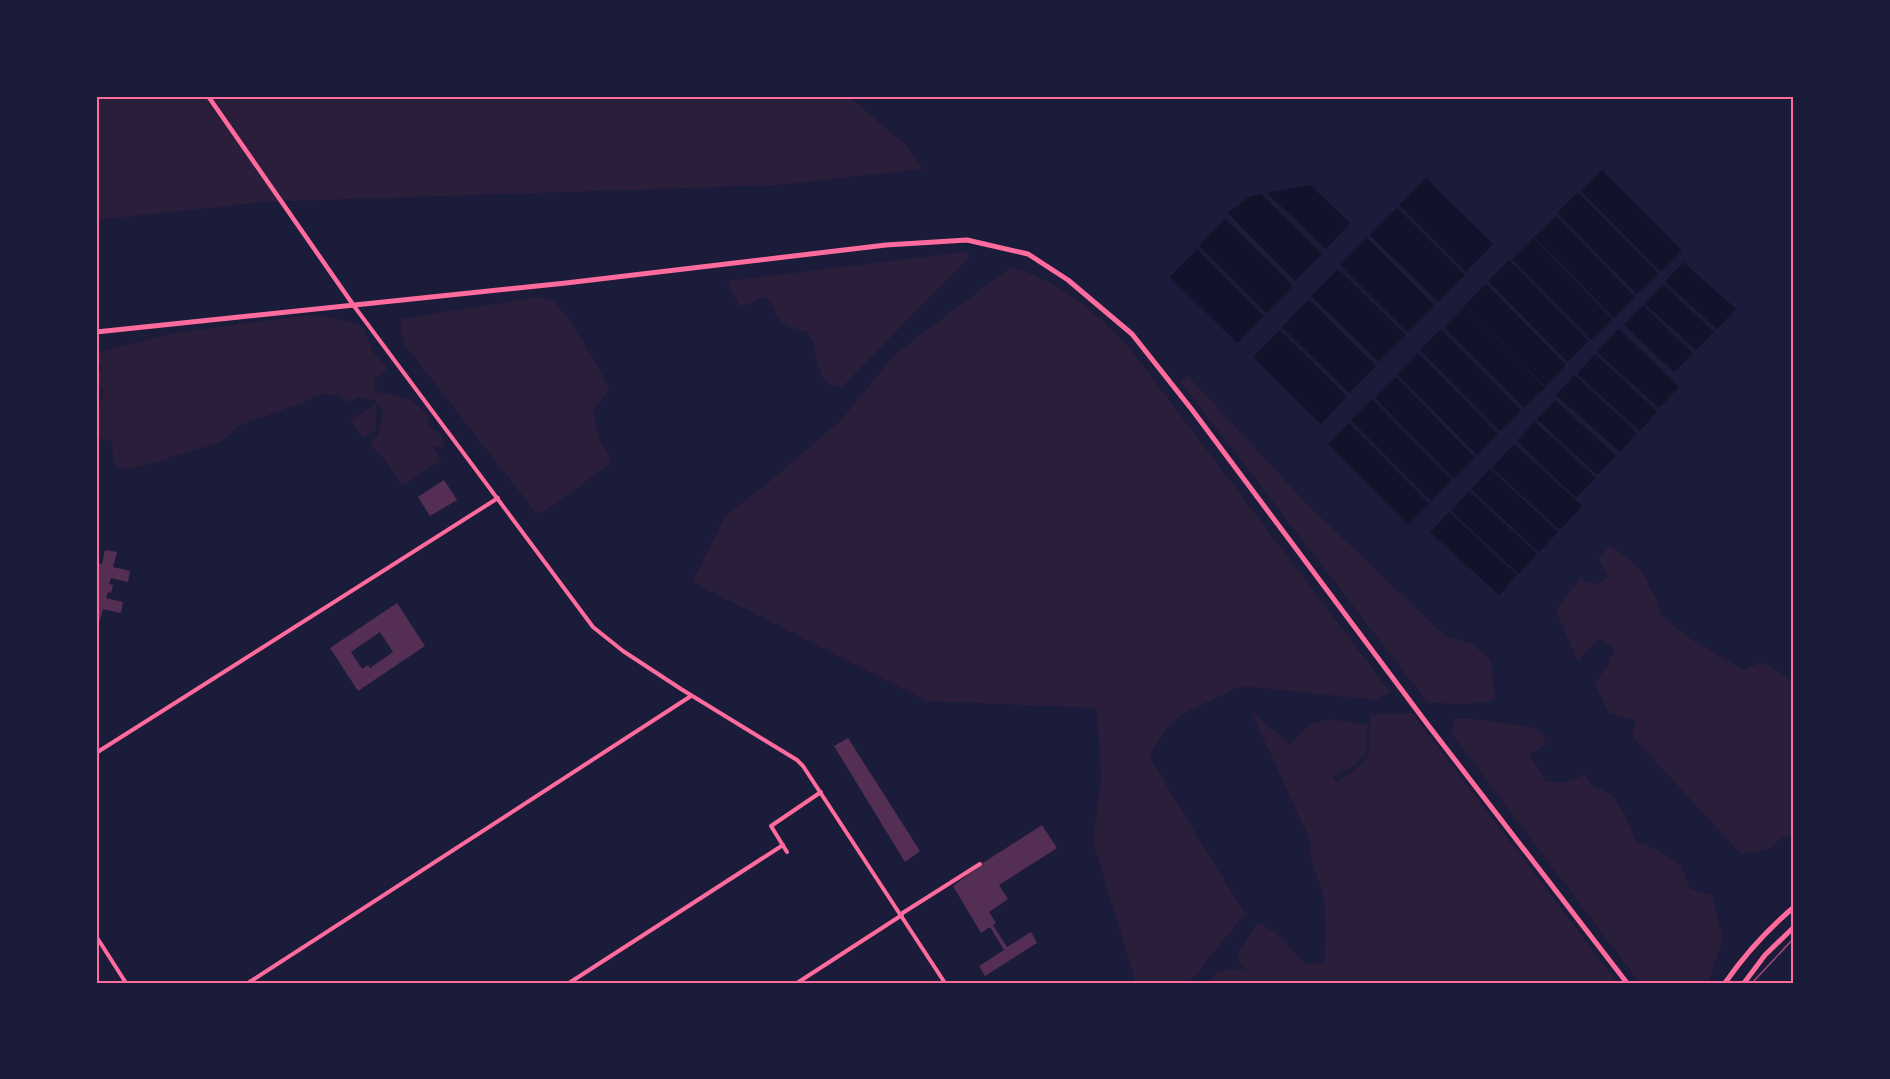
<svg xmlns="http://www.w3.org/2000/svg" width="1890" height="1079" viewBox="0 0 1890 1079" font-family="Arial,sans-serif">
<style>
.green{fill:#2a1e3b}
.water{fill:#12122b}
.building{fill:#542f53;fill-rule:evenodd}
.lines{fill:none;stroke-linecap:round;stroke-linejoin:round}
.minor{stroke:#ff6b9d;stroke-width:4}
.tertiary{stroke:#ff6b9d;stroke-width:4.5}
.secondary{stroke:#ff6b9d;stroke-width:5}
.tram{stroke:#a44b75;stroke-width:1.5}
.neatline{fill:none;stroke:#ff6b9d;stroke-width:2}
</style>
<rect width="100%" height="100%" fill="#1b1b3a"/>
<!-- green -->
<g class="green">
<polygon points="96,96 848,96 907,146 923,169 778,185 263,202 96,220"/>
<path d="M964 252 970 256 842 387 831 385 823 377 816 360 815 346 808 332C799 330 788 328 781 321 772 312 777 306 764 297L740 307 727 281Z"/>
<path d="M1011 267C1062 283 1091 309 1128 346L1390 692 1377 700 1241 686 1182 714 1165 730 1149 757 1245 914 1189 983H1136L1093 841 1101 776 1097 708 928 701 692 582 726 515 762 488 841 420 896 353Z"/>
<path d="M539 297C544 298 549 298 553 301 567 312 602 372 610 390L594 408C595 427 599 442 610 458L609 465 543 512 536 513 405 345 400 330 401 319Z"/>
<path d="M309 315C326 315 348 321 364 328L372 351 386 366V371L374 379 375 388 379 393C402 395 413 399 429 416L426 425C435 429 443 433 444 445L441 447 433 446 441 459 438 463 402 485 382 455 372 448 371 443 379 434 383 411 376 401 360 397 348 402 338 396 324 394 239 426 221 442 132 469 119 467 113 462 112 443 108 440 96 437V406L100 404 104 391 99 387 96 388V374L99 373 102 368 100 363 96 362V353L172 333Z"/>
<polygon points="1188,376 1308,505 1445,636 1470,643 1491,659 1495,700 1470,704 1428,703 1180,381"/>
<polygon points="376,403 376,430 363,438 351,420"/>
<polygon points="1610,545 1640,569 1657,601 1661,615 1692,640 1744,670 1762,662 1794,683 1794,835 1784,837 1766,850 1741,854 1632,736 1636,720 1609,713 1595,684 1609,663 1615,648 1599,638 1578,662 1556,610 1580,579 1598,584 1608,577 1599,559"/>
<path d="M1251 711 1290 744 1310 724 1330 719 1368 725 1366 754 1351 767 1332 778 1337 783 1368 759 1371 714 1412 713 1618 983H1206L1218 971 1246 969 1239 964V952L1258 923 1277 933 1306 965 1325 963C1325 942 1326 920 1324 900 1322 882 1311 867 1309 849L1311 848 1309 838Z"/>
<path d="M1454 719H1475L1532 727 1543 734 1546 744 1529 754 1546 781C1561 784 1571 782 1584 774 1593 790 1597 785 1610 794 1622 804 1630 828 1636 842L1656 849 1681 865 1690 889 1712 895 1723 939 1708 983 1639 982 1452 734Z"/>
</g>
<!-- water -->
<g class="water">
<polygon points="1602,170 1682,251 1661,272 1581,191"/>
<polygon points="1426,178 1493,244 1466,272 1399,205"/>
<polygon points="1310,185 1350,223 1326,249 1267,193"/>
<polygon points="1578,192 1658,273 1637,294 1557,213"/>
<polygon points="1261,194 1322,254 1295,281 1228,213 1249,197"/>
<polygon points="1397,208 1465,275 1438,302 1370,235"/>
<polygon points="1556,216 1635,297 1614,318 1534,237"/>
<polygon points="1225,219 1293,286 1266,313 1199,246"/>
<polygon points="1367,238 1434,305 1407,332 1340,265"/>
<polygon points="1533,238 1612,319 1591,340 1512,259"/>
<polygon points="1197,249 1264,316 1237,343 1170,277"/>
<polygon points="1509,260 1589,341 1568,362 1488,281"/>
<polygon points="1683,262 1736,309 1717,329 1665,282"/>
<polygon points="1338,269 1406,335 1379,362 1311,296"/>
<polygon points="1486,284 1566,365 1545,386 1465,305"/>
<polygon points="1663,284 1714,332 1696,350 1645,304"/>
<polygon points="1309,299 1376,366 1349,393 1282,327"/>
<polygon points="1643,305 1693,354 1674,372 1624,325"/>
<polygon points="1465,306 1545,388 1524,408 1444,327"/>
<polygon points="1441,329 1521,410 1500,431 1420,350"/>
<polygon points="1619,329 1679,387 1659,408 1597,352"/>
<polygon points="1280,330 1347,397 1321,424 1253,357"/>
<polygon points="1418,353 1498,434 1477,455 1397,374"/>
<polygon points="1595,354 1657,411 1640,431 1577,374"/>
<polygon points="1574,375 1637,433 1620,452 1556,395"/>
<polygon points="1396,377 1475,458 1454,479 1375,398"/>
<polygon points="1372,399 1452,480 1431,501 1351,420"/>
<polygon points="1555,400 1616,456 1597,475 1537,419"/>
<polygon points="1535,422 1596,478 1576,498 1517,441"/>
<polygon points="1349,423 1429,504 1408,525 1328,444"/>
<polygon points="1514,444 1582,506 1560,530 1492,468"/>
<polygon points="1490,469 1558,532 1539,552 1471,489"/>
<polygon points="1469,491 1537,554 1519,574 1451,511"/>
<polygon points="1449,512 1517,575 1499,595 1430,532"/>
</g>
<!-- building -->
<g class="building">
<polygon points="444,480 457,500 430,516 418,497"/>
<polygon points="105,550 117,552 113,567 130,571 128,582 111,578 109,584 113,585 111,593 108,592 106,598 123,602 121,613 103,609 99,623 96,623 96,580 98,581 99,575 96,574 96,563 102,564"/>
<path d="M397 603 425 646 358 691 330 648ZM380 632 393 652 370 668 368 665 362 669 351 652Z"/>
<polygon points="848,738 920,851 905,862 834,746"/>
<polygon points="1042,825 1057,848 999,885 1008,899 989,912 996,923 993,925 1007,947 1031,932 1037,943 985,976 979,966 1004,950 990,927 981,933 953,886 979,867 978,866"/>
</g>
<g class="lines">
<!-- minor -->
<g class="minor">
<polyline points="354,306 593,627 623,651 681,689 797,760 803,766 945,983"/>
<polyline points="96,753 498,498"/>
<polyline points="787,852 771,826 821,792"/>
<polyline points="901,914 980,864"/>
<polyline points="96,936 126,983"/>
<polyline points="248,983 691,696"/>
<polyline points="569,983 783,845"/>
<polyline points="797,983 902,915"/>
</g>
<!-- tertiary -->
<polyline class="tertiary" points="208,96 354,306"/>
<!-- secondary -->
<g class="secondary">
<polyline points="96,332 566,283 886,245 967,240 1028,254 1068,280 1132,334 1193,411 1428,725 1627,983"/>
<path d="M1725 983C1745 954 1767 930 1794 907"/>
<polyline points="1744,983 1765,955 1794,927"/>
</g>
<!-- tram -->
<polyline class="tram" points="1752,983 1794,938"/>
</g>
<!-- border -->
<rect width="1890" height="1079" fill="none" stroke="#1b1b3a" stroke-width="195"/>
<rect x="98" y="98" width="1694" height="884" class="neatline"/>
</svg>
